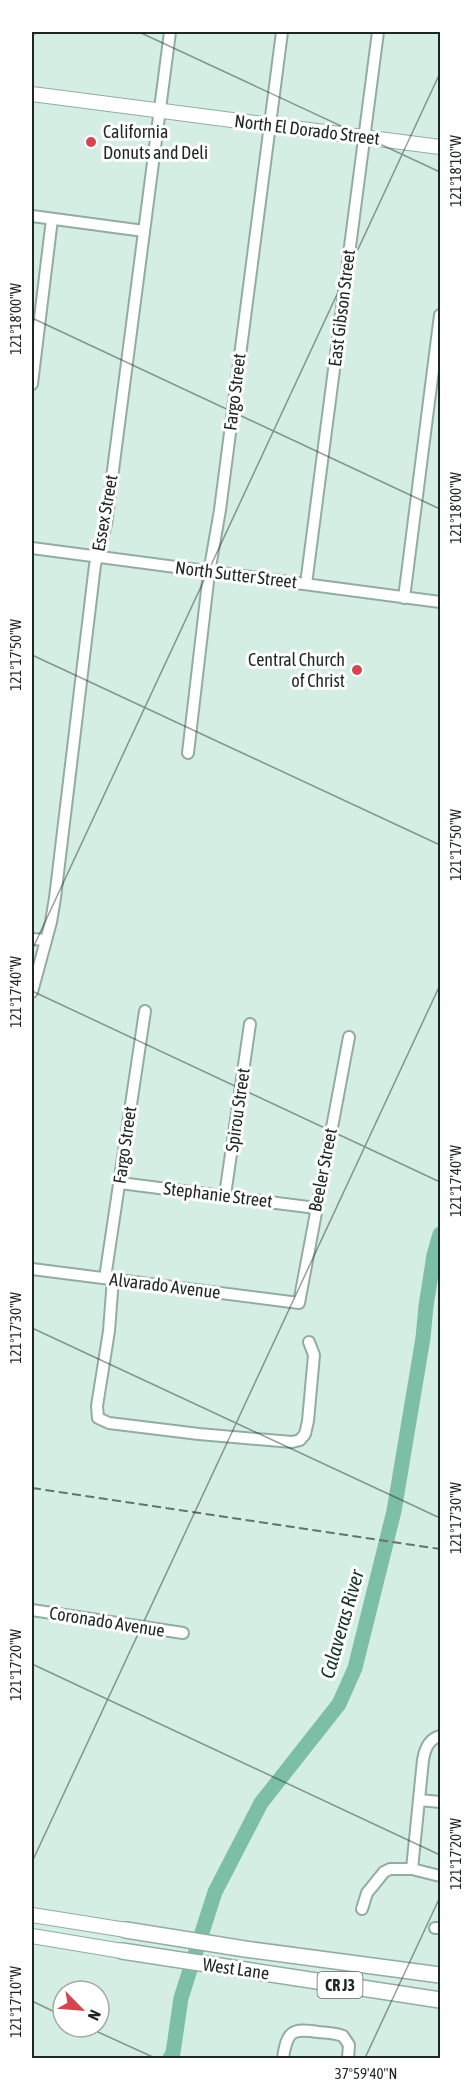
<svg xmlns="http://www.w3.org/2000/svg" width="472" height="2090" viewBox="0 0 472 2090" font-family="'Asap Condensed',sans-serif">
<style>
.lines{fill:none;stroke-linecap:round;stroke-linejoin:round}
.river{stroke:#7dbea6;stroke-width:15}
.minor-casing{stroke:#93aca2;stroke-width:14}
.secondary-casing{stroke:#93aca2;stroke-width:16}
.primary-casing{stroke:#93aca2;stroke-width:18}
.minor{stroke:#fff;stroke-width:10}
.secondary{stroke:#fff;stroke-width:14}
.primary{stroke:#fff;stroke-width:15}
.rail{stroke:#63736d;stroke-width:2;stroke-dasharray:9 4.5;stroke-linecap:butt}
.ticks{fill:none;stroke:#1d2723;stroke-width:1.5;stroke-opacity:0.45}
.poi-dot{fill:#d54452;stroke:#fff;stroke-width:2}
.labels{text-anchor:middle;stroke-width:6;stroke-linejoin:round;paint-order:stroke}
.shield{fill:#fff;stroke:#616865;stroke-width:1.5}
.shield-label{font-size:16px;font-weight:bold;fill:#1d2723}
.street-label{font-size:18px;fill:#1d2723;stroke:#fff}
.poi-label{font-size:18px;fill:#1d2723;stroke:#fff;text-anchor:start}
.water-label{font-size:20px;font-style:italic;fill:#143329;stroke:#fff}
.neatline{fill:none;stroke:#1d2723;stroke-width:2}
.ticks-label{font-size:15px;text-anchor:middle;fill:#1d2723}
</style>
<rect width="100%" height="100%" fill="#d5eee4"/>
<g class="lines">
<!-- river -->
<polyline class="river" points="170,2058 173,2053 181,1998 215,1892 261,1803 339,1704 355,1668 394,1511 423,1338 426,1306 434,1255 440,1234"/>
<defs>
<g id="minor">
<polyline points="32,216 144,231"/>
<polyline points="32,384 52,219"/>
<polyline points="32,548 440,602"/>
<polyline points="306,584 378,32"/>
<polyline points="404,598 440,315"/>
<polyline points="188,753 209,573 220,510 282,32"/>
<polyline points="32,939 46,940"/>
<polyline points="32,992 51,922 55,898 95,565 106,524 170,32"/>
<polyline points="120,1183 316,1208"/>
<polyline points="225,1195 250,1024"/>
<polyline points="32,1269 299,1303 349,1037"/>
<polyline points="105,1278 145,1011"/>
<polyline points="113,1279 109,1331 97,1406 98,1418 109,1423 199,1434 292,1442 300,1440 305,1434 308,1421 314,1355 309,1342"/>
<polyline points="32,1610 183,1633"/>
<polyline points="419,1800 440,1802"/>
<path d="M412 1869 423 1760C425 1748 429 1739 440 1736"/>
<polyline points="362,1909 367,1893 384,1872 390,1869 412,1869 440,1876"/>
<polyline points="435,1928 440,1928"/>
<path d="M283 2058C287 2031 292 2028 318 2032 327 2033 335 2033 343 2036L349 2045 348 2058"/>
</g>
<g id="secondary">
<polyline points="32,94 440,147"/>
<polyline points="32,1915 126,1930"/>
<polyline points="32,1936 122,1951"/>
</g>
<g id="primary">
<polyline points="126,1930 245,1949 440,1975"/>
<polyline points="122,1951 440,2000"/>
</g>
</defs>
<!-- minor casing -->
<use href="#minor" class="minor-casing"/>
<!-- secondary casing -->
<use href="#secondary" class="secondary-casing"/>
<!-- primary casing -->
<use href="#primary" class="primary-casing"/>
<!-- minor -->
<use href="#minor" class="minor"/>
<!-- secondary -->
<use href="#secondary" class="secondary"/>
<!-- primary -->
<use href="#primary" class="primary"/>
<!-- rail -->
<polyline class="rail" points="32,1488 440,1549"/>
</g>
<!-- ticks -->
<path class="ticks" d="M139 32 440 172M32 38 35 32M32 318 440 509M32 655 440 845M32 950 440 73M32 991 440 1182M32 1328 440 1518M32 1664 440 1855M32 1862 440 985M32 2001 63 2016M87 2027 155 2058M365 2058 440 1897"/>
<!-- markers -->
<g class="poi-dot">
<circle cx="91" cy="142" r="6"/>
<circle cx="357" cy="670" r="6"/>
</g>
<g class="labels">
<!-- shield labels -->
<rect class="shield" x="317.5" y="1972" width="45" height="26" rx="4.5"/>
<g class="shield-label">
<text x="340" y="1991">CR J3</text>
</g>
<!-- street labels -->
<g class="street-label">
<text transform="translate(307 130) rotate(7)" y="6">North El Dorado Street</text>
<text transform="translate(342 308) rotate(-83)" y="6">East Gibson Street</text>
<text transform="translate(235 392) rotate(-83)" y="6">Fargo Street</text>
<text transform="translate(105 513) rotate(-80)" y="6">Essex Street</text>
<text transform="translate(236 575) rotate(7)" y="6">North Sutter Street</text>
<text transform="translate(238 1110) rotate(-82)" y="6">Spirou Street</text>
<text transform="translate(125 1145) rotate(-82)" y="6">Fargo Street</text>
<text transform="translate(323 1170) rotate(-79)" y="6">Beeler Street</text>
<text transform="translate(218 1195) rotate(7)" y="6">Stephanie Street</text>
<text transform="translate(165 1286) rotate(7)" y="6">Alvarado Avenue</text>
<text transform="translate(107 1622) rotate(9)" y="6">Coronado Avenue</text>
<text transform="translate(236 1969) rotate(8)" y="6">West Lane</text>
</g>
<!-- poi labels -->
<g class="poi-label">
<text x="103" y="138">California<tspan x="103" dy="21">Donuts and Deli</tspan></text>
<text x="345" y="666" text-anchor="end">Central Church<tspan x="345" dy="21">of Christ</tspan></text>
</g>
<!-- water labels -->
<g class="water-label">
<text transform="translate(342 1624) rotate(-74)" y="7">Calaveras River</text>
</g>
</g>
<!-- border -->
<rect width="472" height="2090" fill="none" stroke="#ffffff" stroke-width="66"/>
<!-- north arrow -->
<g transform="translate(81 2009) rotate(115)"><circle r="28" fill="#ffffff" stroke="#a5a9a7" stroke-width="1.5"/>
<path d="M0-4.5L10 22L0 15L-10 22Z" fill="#d54452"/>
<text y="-9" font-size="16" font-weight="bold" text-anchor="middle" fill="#1d2723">N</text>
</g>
<rect x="33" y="33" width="406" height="2024" class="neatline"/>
<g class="ticks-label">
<text transform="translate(456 171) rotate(-90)" y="5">121°18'10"W</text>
<text transform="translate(16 319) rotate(-90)" y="5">121°18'00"W</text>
<text transform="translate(456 508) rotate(-90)" y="5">121°18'00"W</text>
<text transform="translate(16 655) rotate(-90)" y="5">121°17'50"W</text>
<text transform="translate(456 845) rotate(-90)" y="5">121°17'50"W</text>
<text transform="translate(16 992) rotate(-90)" y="5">121°17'40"W</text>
<text transform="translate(456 1181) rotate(-90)" y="5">121°17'40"W</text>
<text transform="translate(16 1328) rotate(-90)" y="5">121°17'30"W</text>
<text transform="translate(456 1518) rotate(-90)" y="5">121°17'30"W</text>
<text transform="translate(16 1665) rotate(-90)" y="5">121°17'20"W</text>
<text transform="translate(456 1854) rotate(-90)" y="5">121°17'20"W</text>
<text transform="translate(16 2002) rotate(-90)" y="5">121°17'10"W</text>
<text x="366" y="2079">37°59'40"N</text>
</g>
</svg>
